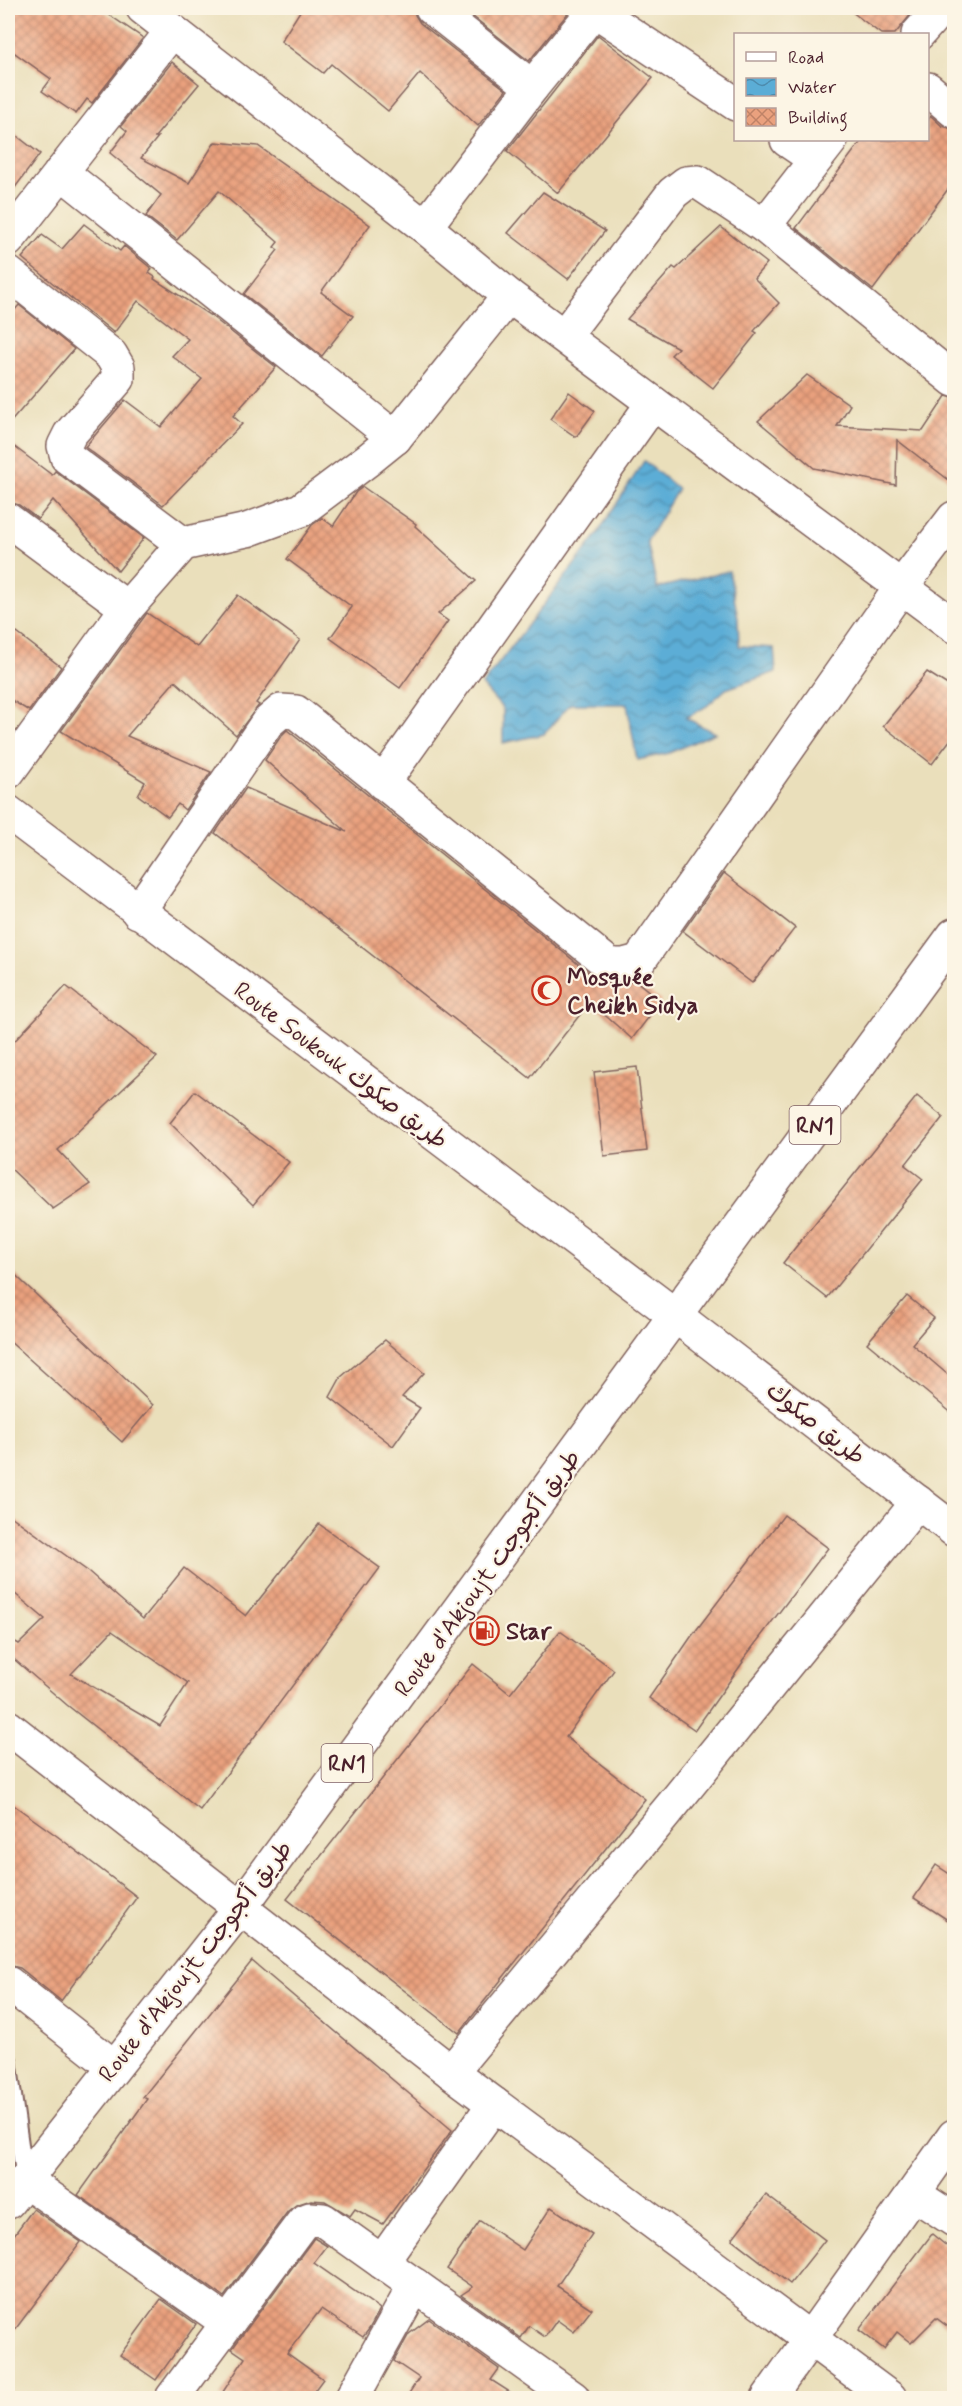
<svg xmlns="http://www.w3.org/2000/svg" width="962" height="2406" viewBox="0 0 962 2406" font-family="Mynerve,'Playpen Sans Arabic',sans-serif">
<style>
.water{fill:url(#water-waves);stroke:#526680;stroke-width:1.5}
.building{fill:url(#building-cross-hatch);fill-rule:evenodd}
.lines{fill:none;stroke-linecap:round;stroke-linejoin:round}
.lane-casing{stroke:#82625d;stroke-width:20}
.street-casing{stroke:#82625d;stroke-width:36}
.secondary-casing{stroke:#82625d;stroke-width:36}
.highway-casing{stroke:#82625d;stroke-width:36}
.lane{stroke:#fff;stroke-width:16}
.street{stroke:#fff;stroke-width:33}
.secondary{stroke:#fff;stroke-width:33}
.highway{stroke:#fff;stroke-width:33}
.labels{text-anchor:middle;stroke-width:4.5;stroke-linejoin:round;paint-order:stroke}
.shield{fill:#fcf5e5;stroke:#7f5f63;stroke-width:1.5}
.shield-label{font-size:22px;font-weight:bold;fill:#4a1f2b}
.poi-label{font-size:24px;font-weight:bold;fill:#4a1f2b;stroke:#fcf5e5;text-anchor:start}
.street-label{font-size:24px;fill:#4a1f2b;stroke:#fcf5e5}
</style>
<defs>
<pattern id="water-waves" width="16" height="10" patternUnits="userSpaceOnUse" patternTransform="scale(1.5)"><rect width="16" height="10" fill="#5badd6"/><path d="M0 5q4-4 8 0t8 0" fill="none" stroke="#4d8cae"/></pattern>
<pattern id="building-cross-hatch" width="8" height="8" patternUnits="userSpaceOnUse" patternTransform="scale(1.5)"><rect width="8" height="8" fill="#eaa17e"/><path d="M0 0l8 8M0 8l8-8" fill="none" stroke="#c08367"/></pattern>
</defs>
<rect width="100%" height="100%" fill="#fcf5e5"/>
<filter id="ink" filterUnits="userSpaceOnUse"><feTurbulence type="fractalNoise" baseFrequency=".0167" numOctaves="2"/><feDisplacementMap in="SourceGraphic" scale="12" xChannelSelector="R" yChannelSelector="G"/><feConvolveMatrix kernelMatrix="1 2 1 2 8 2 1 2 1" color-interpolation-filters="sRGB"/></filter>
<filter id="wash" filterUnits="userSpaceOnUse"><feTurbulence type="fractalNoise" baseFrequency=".008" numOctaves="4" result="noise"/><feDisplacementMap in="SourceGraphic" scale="24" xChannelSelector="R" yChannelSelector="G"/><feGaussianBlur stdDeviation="1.35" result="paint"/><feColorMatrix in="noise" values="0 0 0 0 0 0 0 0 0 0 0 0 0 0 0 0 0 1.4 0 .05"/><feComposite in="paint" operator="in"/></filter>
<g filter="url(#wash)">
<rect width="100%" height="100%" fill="#eadfbb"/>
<!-- water -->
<polygon class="water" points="644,461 678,489 647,541 657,588 729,571 738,618 739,646 774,648 776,672 726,689 707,706 686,718 715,733 669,753 637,760 627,704 570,704 544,734 503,743 503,709 482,685 594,539"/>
<g id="blocks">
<!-- building -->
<g class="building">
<polygon points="8,8 99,8 143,38 92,103 87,99 76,114 42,91 51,79 8,48"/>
<polygon points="302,8 414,8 415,15 420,23 506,90 478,126 420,73 388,111 331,64 323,73 281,41"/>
<polygon points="462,8 563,8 569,12 529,61"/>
<polygon points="847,8 916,8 895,34 881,34"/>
<polygon points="598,35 653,78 558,193 507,151"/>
<polygon points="172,62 199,84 155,137 158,137 141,158 189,183 215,142 258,146 370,225 321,292 353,316 322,356 244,294 278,250 274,247 278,242 219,191 177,240 146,216 161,195 110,153 127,131 121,126"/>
<polygon points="931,116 942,126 954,129 954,181 873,290 796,228 862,140 927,140 927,121"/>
<polygon points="8,129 40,154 8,197"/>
<polygon points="543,192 605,231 568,279 508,233"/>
<polygon points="84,224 120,251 124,246 152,269 149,273 155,277 154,279 211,316 276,367 233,416 242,424 163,505 85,447 125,400 161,427 202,379 172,356 188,339 138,301 114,333 22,258 42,235 62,249"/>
<polygon points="721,227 767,263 754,278 779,303 754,331 757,333 713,388 671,355 678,348 627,319 673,267 676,269"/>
<polygon points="19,305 74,349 8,425 8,318"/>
<polygon points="807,375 850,405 837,426 923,431 946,396 954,398 954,484 897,440 896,485 814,468 758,421"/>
<polygon points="569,392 595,411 576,437 550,419"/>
<polygon points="8,442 52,475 55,471 144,538 118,571 53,500 38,519 19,505 8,502"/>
<polygon points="363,487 416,524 415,526 476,581 438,614 448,621 400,688 330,638 352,607 287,559 312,525 322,518 333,526 356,492"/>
<polygon points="238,595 300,640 256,703 259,705 236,735 175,681 127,736 211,772 185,810 178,804 168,817 138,795 145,782 61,731 147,613 197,647"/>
<polygon points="8,626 61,667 29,711 8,698"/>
<polygon points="927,672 954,689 954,735 932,764 883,726"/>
<polygon points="287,730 598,980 610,984 636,981 661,1001 632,1039 590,1002 530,1078 215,833 246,788 347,832 265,760 281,736"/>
<polygon points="724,873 795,928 752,983 683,931"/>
<polygon points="66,986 157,1057 58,1150 90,1184 53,1209 8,1166 8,1048"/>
<polygon points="637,1067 647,1151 604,1156 594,1072"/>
<polygon points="195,1091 289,1162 253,1205 170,1123"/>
<polygon points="917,1096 943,1117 905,1165 923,1179 827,1298 783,1263"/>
<polygon points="8,1268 153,1405 122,1442 8,1340"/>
<polygon points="907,1296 934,1318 912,1344 954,1380 954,1415 867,1343"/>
<polygon points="385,1340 424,1373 402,1397 420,1408 393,1446 330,1397 341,1377"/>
<path d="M8 1514 89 1572 143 1619 184 1568 246 1616 319 1524 380 1568 200 1810 67 1705 8 1654V1647L12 1640 19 1644 45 1619 8 1588ZM112 1631 188 1683 160 1726 71 1674Z"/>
<polygon points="784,1515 828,1548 742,1661 743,1662 695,1730 649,1698 691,1637"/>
<polygon points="560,1631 614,1670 566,1737 645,1799 459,2033 287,1899 473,1664 510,1694"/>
<polygon points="8,1801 57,1836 137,1897 61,2001 20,1968 8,1965"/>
<polygon points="936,1865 954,1877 954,1924 914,1898"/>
<polygon points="252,1961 452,2130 383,2224 355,2209 350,2216 325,2201 311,2200 296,2205 288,2211 224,2297 78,2195 147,2099 143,2097"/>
<polygon points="766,2195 825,2240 790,2284 732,2239"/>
<polygon points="551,2207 592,2234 557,2286 592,2309 574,2332 557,2320 545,2337 529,2326 521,2338 461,2295 473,2287 447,2269 480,2221 523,2250"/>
<polygon points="33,2209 81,2242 8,2339 8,2243"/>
<polygon points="932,2234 954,2252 954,2331 936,2318 911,2343 897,2332 884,2349 859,2330"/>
<polygon points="314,2238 327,2246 314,2263 380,2309 369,2329 363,2337 321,2309 287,2353 323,2379 309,2398 219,2398 245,2358 232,2349"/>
<polygon points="161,2299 196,2324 156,2380 120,2355"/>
<polygon points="429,2319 499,2369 491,2380 519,2398 406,2398 419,2378 394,2361 409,2334"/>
</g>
</g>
</g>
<g filter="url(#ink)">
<use href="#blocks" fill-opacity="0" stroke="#82625d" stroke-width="1.5"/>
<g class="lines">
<defs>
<polyline id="lane" points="8,2060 25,2180"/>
<g id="street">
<polyline points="143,8 425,227 509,296 954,626"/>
<polyline points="432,8 532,87 584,23 593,9 736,104"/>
<polyline points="918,34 941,8"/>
<polyline points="928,89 954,111"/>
<polyline points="787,140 815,159"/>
<polyline points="61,172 395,438"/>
<polyline points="764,226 831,140"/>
<polyline points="425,227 532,87"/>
<polyline points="8,240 172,31"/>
<polyline points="8,273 111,355 118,367 118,379 70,434 64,446 67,457 183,544"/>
<polyline points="564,336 673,193 686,183 698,182 764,226 954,380"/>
<polyline points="8,520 127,608"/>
<polyline points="8,772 127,608 183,544 247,530 301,510 369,459 395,438 509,296"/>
<polyline points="383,783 653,403"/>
<polyline points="138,912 267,723 281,711 296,712 610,965 624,965 639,961 902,586 954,518"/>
<polyline points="8,1727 451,2072 890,2398"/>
<polyline points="8,1983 113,2066"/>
<polyline points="451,2072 674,1803 918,1502"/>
<polyline points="25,2180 228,2323"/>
<polyline points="914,2194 954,2220"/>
<polyline points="382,2262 494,2104"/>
<polyline points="172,2398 303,2222 310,2219 323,2220 573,2398"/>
<polyline points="352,2398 415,2285"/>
<polyline points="768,2398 954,2136"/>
</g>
<polyline id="secondary" points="8,812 676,1316 954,1530"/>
<polyline id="highway" points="8,2202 240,1908 954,935"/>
</defs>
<!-- lane casing -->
<use href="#lane" class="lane-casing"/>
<!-- street casing -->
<use href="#street" class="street-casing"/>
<!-- secondary casing -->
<use href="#secondary" class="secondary-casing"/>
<!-- highway casing -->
<use href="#highway" class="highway-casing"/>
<!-- lane -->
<use href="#lane" class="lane"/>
<!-- street -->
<use href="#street" class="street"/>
<!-- secondary -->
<use href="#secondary" class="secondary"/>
<!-- highway -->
<use href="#highway" class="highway"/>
</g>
</g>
<!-- icons -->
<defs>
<symbol id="mosque-ring" viewBox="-11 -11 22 22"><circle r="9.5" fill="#fcf5e5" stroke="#c8321e" stroke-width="1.5"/><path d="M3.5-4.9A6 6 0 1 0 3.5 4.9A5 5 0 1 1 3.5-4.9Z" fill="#c8321e"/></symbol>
<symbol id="fuel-ring" viewBox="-11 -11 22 22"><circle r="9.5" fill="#fcf5e5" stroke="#c8321e" stroke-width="1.5"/><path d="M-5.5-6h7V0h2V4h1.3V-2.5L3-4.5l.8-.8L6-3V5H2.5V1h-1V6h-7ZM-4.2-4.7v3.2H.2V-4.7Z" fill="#c8321e"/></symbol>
</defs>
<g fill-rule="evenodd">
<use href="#mosque-ring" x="530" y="974" width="33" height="33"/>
<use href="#fuel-ring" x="468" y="1614" width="33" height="33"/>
</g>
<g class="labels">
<!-- shield labels -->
<g class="shield">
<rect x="789.5" y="1106" width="51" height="38" rx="4.5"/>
<rect x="321.5" y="1744" width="51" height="38" rx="4.5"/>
</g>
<g class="shield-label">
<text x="815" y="1133">RN1</text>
<text x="347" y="1771">RN1</text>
</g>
<!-- poi labels -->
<g class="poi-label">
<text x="567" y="985">Mosquée<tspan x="567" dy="28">Cheikh Sidya</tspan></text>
<text x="506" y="1639">Star</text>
</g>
<!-- street labels -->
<g class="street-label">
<text transform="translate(341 1065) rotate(37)" y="8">Route Soukouk طريق صكوك</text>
<text transform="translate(816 1423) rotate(38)" y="8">طريق صكوك</text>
<text transform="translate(487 1573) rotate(-54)" y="8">Route d'Akjoujt طريق أكجوجت</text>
<text transform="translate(195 1961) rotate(-52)" y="8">Route d'Akjoujt طريق أكجوجت</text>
</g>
</g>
<!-- margin -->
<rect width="962" height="2406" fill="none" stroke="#fcf5e5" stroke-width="30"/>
<!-- legend -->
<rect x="734" y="33" width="195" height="108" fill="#fcf5e5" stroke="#b59f9b" stroke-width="1.5"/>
<rect x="746" y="52" width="30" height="9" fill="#ffffff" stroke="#b59f9b" stroke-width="1.5"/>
<text x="788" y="63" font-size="18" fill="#4a1f2b">Road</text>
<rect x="746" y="78" width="30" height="18" fill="url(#water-waves)" stroke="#b59f9b" stroke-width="1.5"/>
<text x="788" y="93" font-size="18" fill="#4a1f2b">Water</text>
<rect x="746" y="108" width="30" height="18" fill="url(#building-cross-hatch)" stroke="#b59f9b" stroke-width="1.5"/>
<text x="788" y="123" font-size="18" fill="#4a1f2b">Building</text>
</svg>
